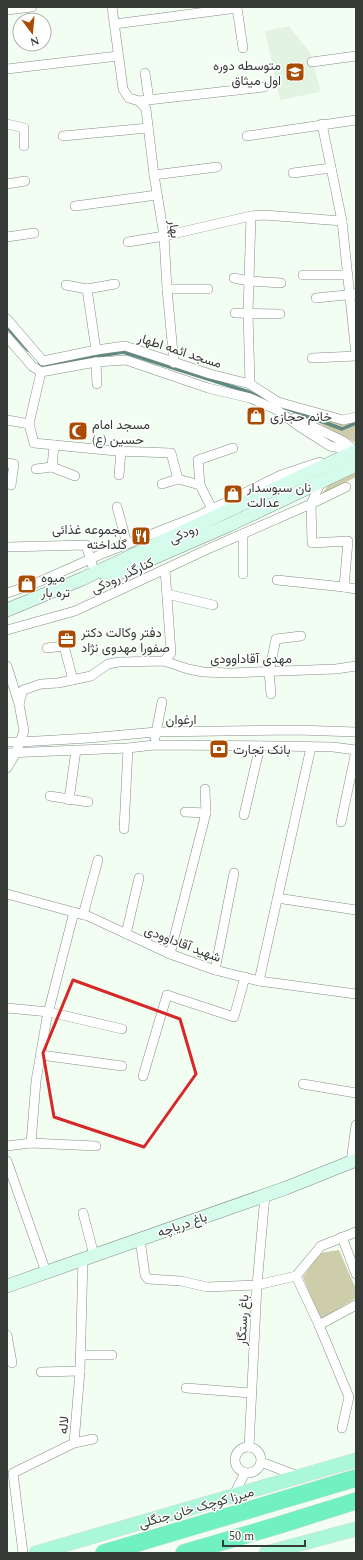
<svg xmlns="http://www.w3.org/2000/svg" width="363" height="1560" viewBox="0 0 363 1560" font-family="Spectral,Vazirmatn,serif">
<style>
.built{fill:#e2f3e2}
.green{fill:#cecda9}
.lines{fill:none;stroke-linecap:round;stroke-linejoin:round}
.stream{stroke:#618983;stroke-width:3.5}
.street-casing{stroke:#848e84;stroke-width:10}
.secondary-casing{stroke:#848e84;stroke-width:14}
.primary-casing{stroke:#dbdcdb;stroke-width:15}
.highway-casing{stroke:#dbdcdb;stroke-width:18}
.street{stroke:#fff;stroke-width:9}
.secondary{stroke:#d4fbec;stroke-width:13}
.primary{stroke:#aaf7da;stroke-width:14}
.highway{stroke:#71f1c1;stroke-width:17}
.marked{fill:none;stroke:#d62828;stroke-width:3;stroke-linejoin:round}
.labels{text-anchor:middle;stroke-width:3;stroke-linejoin:round;paint-order:stroke}
.poi-label{font-size:13px;fill:#373b37;stroke:#fff;text-anchor:start}
.street-label{font-size:13px;fill:#373b37;stroke:#fff}
</style>
<rect width="100%" height="100%" fill="#f3fef3"/>
<!-- built -->
<polygon class="built" points="289,26 310,53 321,92 280,100 265,31"/>
<!-- green -->
<g class="green">
<polygon points="292,409 356,418 356,443"/>
<polygon points="356,468 356,477 322,494 331,481"/>
<polygon points="339,1250 356,1289 356,1298 320,1320 303,1277 320,1253"/>
</g>
<g class="lines">
<!-- stream -->
<g class="stream">
<polyline points="7,327 28,350"/>
<polyline points="40,363 42,366 123,352 249,392 265,400"/>
<polyline points="286,408 342,429 356,423"/>
</g>
<defs>
<g id="street">
<polyline points="112,7 123,89 129,98 139,101 264,87"/>
<polyline points="7,10 32,7"/>
<polyline points="115,24 237,8 243,48"/>
<polyline points="312,62 356,56"/>
<polyline points="7,69 118,56"/>
<polyline points="145,73 149,100"/>
<polyline points="139,101 146,109 154,175 164,236 167,289 174,363"/>
<polyline points="7,124 24,128 24,146"/>
<polyline points="322,124 342,221 356,355"/>
<polyline points="63,136 148,128"/>
<polyline points="247,136 356,120"/>
<polyline points="293,173 331,168"/>
<polyline points="154,175 217,167"/>
<polyline points="7,184 25,181"/>
<polyline points="75,206 157,195"/>
<polyline points="7,237 34,233"/>
<polyline points="128,242 164,236 251,216 264,215 342,221"/>
<polyline points="303,275 348,275"/>
<polyline points="234,278 249,281 281,283"/>
<polyline points="66,285 87,289 115,284"/>
<polyline points="87,289 96,350"/>
<polyline points="167,289 208,289"/>
<polyline points="316,298 356,294"/>
<polyline points="235,313 280,314"/>
<polyline points="7,319 43,361 96,350 125,346 210,374 250,384 278,402 343,420 356,417"/>
<polyline points="7,337 32,366 41,372 96,362 126,360 208,388 250,398 277,410 300,427 330,446 355,451"/>
<polyline points="312,358 356,356"/>
<polyline points="96,362 97,384"/>
<polyline points="41,372 29,424 34,443 116,451 171,453 178,479 200,485 212,509"/>
<polyline points="250,384 248,313 251,216"/>
<polyline points="295,418 343,441 354,450"/>
<polyline points="7,420 29,424"/>
<polyline points="7,463 14,464 11,485"/>
<polyline points="52,467 54,445"/>
<polyline points="36,469 52,467 75,476"/>
<polyline points="119,475 121,451"/>
<polyline points="162,484 178,479"/>
<polyline points="200,485 198,460 233,448"/>
<polyline points="346,487 311,504 312,543 348,541 344,587 356,589"/>
<polyline points="117,507 127,544"/>
<polyline points="7,547 86,545 95,574"/>
<polyline points="243,574 243,534"/>
<polyline points="277,580 344,587"/>
<polyline points="7,593 34,584 104,553 198,516 281,475 320,462"/>
<polyline points="167,594 213,605"/>
<polyline points="7,630 75,611 208,549 311,504 321,482"/>
<polyline points="47,648 64,646 73,680"/>
<polyline points="164,661 171,653 165,569"/>
<polyline points="7,666 19,704 24,731 16,753 7,768"/>
<polyline points="271,694 269,672 276,639 301,636"/>
<polyline points="19,704 23,690 41,684 58,683 91,676 108,664 119,662 164,661 188,669 203,672 230,673 336,669 356,666"/>
<polyline points="155,738 162,702"/>
<polyline points="7,742 20,742 89,738 156,732 297,730 356,732"/>
<polyline points="7,753 128,748 154,745 276,746 333,747 356,750"/>
<polyline points="50,796 88,802"/>
<polyline points="69,800 76,750"/>
<polyline points="185,812 206,813"/>
<polyline points="244,815 260,746"/>
<polyline points="341,822 356,751"/>
<polyline points="124,829 128,748"/>
<polyline points="7,894 88,916 170,954 215,970 259,981 356,994"/>
<polyline points="277,898 356,910"/>
<polyline points="83,915 98,860"/>
<polyline points="126,934 139,878"/>
<polyline points="170,954 206,813 205,789"/>
<polyline points="215,970 234,873"/>
<polyline points="259,981 311,747"/>
<polyline points="7,1008 49,1012 122,1029"/>
<polyline points="41,1055 122,1066"/>
<polyline points="143,1076 167,995 234,1017 245,977"/>
<polyline points="303,1084 356,1093"/>
<polyline points="31,1143 36,1081 47,1017 74,912"/>
<polyline points="7,1146 31,1143 96,1146"/>
<polyline points="7,1161 46,1272"/>
<polyline points="351,1162 356,1125"/>
<polyline points="83,1213 94,1255"/>
<polyline points="342,1237 356,1274"/>
<polyline points="140,1239 145,1275 148,1279 181,1281 207,1287 257,1285 296,1276 321,1246 356,1232"/>
<polyline points="296,1276 319,1325 356,1305"/>
<polyline points="319,1325 349,1397 342,1428"/>
<polyline points="7,1335 12,1363"/>
<polyline points="80,1355 112,1355"/>
<polyline points="41,1372 80,1371"/>
<polyline points="186,1388 251,1393"/>
<polyline points="74,1443 80,1371 83,1259"/>
<polyline points="249,1447 257,1285 265,1195"/>
<circle cx="248" cy="1460" r="13"/>
<polyline points="261,1462 298,1476"/>
<polyline points="233,1496 245,1473"/>
<polyline points="23,1553 13,1473 74,1443 93,1439"/>
</g>
<g id="secondary">
<polyline points="107,578 229,525 356,465"/>
<polyline points="7,610 82,579 356,451"/>
<polyline points="7,1286 286,1188 356,1160"/>
</g>
<g id="primary">
<polyline points="36,1553 356,1460"/>
<polyline points="266,1553 356,1529"/>
</g>
<g id="highway">
<polyline points="104,1553 356,1478"/>
<polyline points="184,1553 276,1526 356,1501"/>
</g>
</defs>
<!-- street casing -->
<use href="#street" class="street-casing"/>
<!-- secondary casing -->
<use href="#secondary" class="secondary-casing"/>
<!-- primary casing -->
<use href="#primary" class="primary-casing"/>
<!-- highway casing -->
<use href="#highway" class="highway-casing"/>
<!-- street -->
<use href="#street" class="street"/>
<!-- secondary -->
<use href="#secondary" class="secondary"/>
<!-- primary -->
<use href="#primary" class="primary"/>
<!-- highway -->
<use href="#highway" class="highway"/>
</g>
<!-- marked area -->
<path class="marked" d="M73 980 180 1019 196 1074 144 1147 54 1117 43 1053Z"/>
<!-- icons -->
<defs>
<symbol id="school-square" viewBox="-11 -11 22 22"><rect x="-9" y="-9" width="18" height="18" rx="4" fill="#ab4b02" stroke="#fff"/><path d="M0-5L7-2L0 1L-7-2ZM-4 1L0 2.5L4 1V4Q0 6-4 4Z" fill="#fff"/></symbol>
<symbol id="shop-square" viewBox="-11 -11 22 22"><rect x="-9" y="-9" width="18" height="18" rx="4" fill="#ab4b02" stroke="#fff"/><path d="M-5-2.5h2.3a2.7 3.5 0 0 1 5.4 0H5L5.5 6h-11ZM-1.5-2.5h3a1.5 2.3 0 0 0-3 0Z" fill="#fff"/></symbol>
<symbol id="mosque-square" viewBox="-11 -11 22 22"><rect x="-9" y="-9" width="18" height="18" rx="4" fill="#ab4b02" stroke="#fff"/><path d="M3.5-4.9A6 6 0 1 0 3.5 4.9A5 5 0 1 1 3.5-4.9Z" fill="#fff"/></symbol>
<symbol id="restaurant-square" viewBox="-11 -11 22 22"><rect x="-9" y="-9" width="18" height="18" rx="4" fill="#ab4b02" stroke="#fff"/><path d="M-5-6h1v4h1v-4h1v4h1v-4h1v5L-1.5 .5V6h-2V.5L-5-1ZM5-6V6H3V1.5H1.5Q1.5-4 5-6Z" fill="#fff"/></symbol>
<symbol id="office-square" viewBox="-11 -11 22 22"><rect x="-9" y="-9" width="18" height="18" rx="4" fill="#ab4b02" stroke="#fff"/><path d="M-6-3h4V-5.5h4V-3h4V5H-6ZM-1-4.5V-3h2v-1.5ZM-6 0V1H6V0Z" fill="#fff"/></symbol>
<symbol id="bank-square" viewBox="-11 -11 22 22"><rect x="-9" y="-9" width="18" height="18" rx="4" fill="#ab4b02" stroke="#fff"/><path d="M-6-4H6V4H-6ZM0-2.3a2.3 2.3 0 1 0 0 4.6a2.3 2.3 0 1 0 0-4.6Z" fill="#fff"/></symbol>
</defs>
<g fill-rule="evenodd">
<use href="#school-square" x="284" y="61" width="22" height="22"/>
<use href="#shop-square" x="245" y="405" width="22" height="22"/>
<use href="#mosque-square" x="67" y="420" width="22" height="22"/>
<use href="#shop-square" x="222" y="483" width="22" height="22"/>
<use href="#restaurant-square" x="130" y="525" width="22" height="22"/>
<use href="#shop-square" x="16" y="573" width="22" height="22"/>
<use href="#office-square" x="56" y="628" width="22" height="22"/>
<use href="#bank-square" x="208" y="738" width="22" height="22"/>
</g>
<g class="labels">
<!-- poi labels -->
<g class="poi-label">
<text x="281" y="70" text-anchor="end">متوسطه دوره<tspan x="281" dy="15">اول میثاق</tspan></text>
<text x="270" y="421">خانم حجازی</text>
<text x="92" y="429">مسجد امام<tspan x="92" dy="15">حسین (ع)</tspan></text>
<text x="247" y="492">نان سبوسدار<tspan x="247" dy="15">عدالت</tspan></text>
<text x="127" y="534" text-anchor="end">مجموعه غذائی<tspan x="127" dy="15">گلداخته</tspan></text>
<text x="41" y="582">میوه<tspan x="41" dy="15">تره بار</tspan></text>
<text x="81" y="637">دفتر وکالت دکتر<tspan x="81" dy="15">صفورا مهدوی نژاد</tspan></text>
<text x="233" y="754">بانک تجارت</text>
</g>
<!-- street labels -->
<g class="street-label">
<text transform="translate(175 229) rotate(83)" y="5">بهار</text>
<text transform="translate(180 350) rotate(18)" y="5">مسجد ائمه اطهار</text>
<text transform="translate(183 533) rotate(-25)" y="5">رودکی</text>
<text transform="translate(122 575) rotate(-25)" y="5">کنارگذر رودکی</text>
<text x="251" y="663">مهدی آقاداوودی</text>
<text x="181" y="724">ارغوان</text>
<text transform="translate(183 943) rotate(21)" y="5">شهید آقاداوودی</text>
<text transform="translate(182 1224) rotate(-19)" y="5">باغ دریاچه</text>
<text transform="translate(242 1320) rotate(-87)" y="5">باغ رستگار</text>
<text transform="translate(63 1425) rotate(-86)" y="5">لاله</text>
<text transform="translate(196 1507) rotate(-16)" y="5">میرزا کوچک خان جنگلی</text>
</g>
</g>
<!-- border -->
<rect width="363" height="1560" fill="none" stroke="#373b37" stroke-width="16"/>
<!-- north arrow -->
<g transform="translate(32 32) rotate(164)"><circle r="19" fill="#ffffff" stroke="#afb1af"/>
<path d="M0-3L7 15L0 10L-7 15Z" fill="#ab4b02"/>
<text y="-6" font-size="11" font-weight="bold" text-anchor="middle" fill="#373b37">N</text>
</g>
<!-- scale -->
<path d="M223 1540v6h82v-6" fill="none" stroke="#373b37" stroke-width="2"/>
<text x="229" y="1540" font-size="12" fill="#373b37" stroke="#ffffff" stroke-width="3" paint-order="stroke">50 m</text>
</svg>
